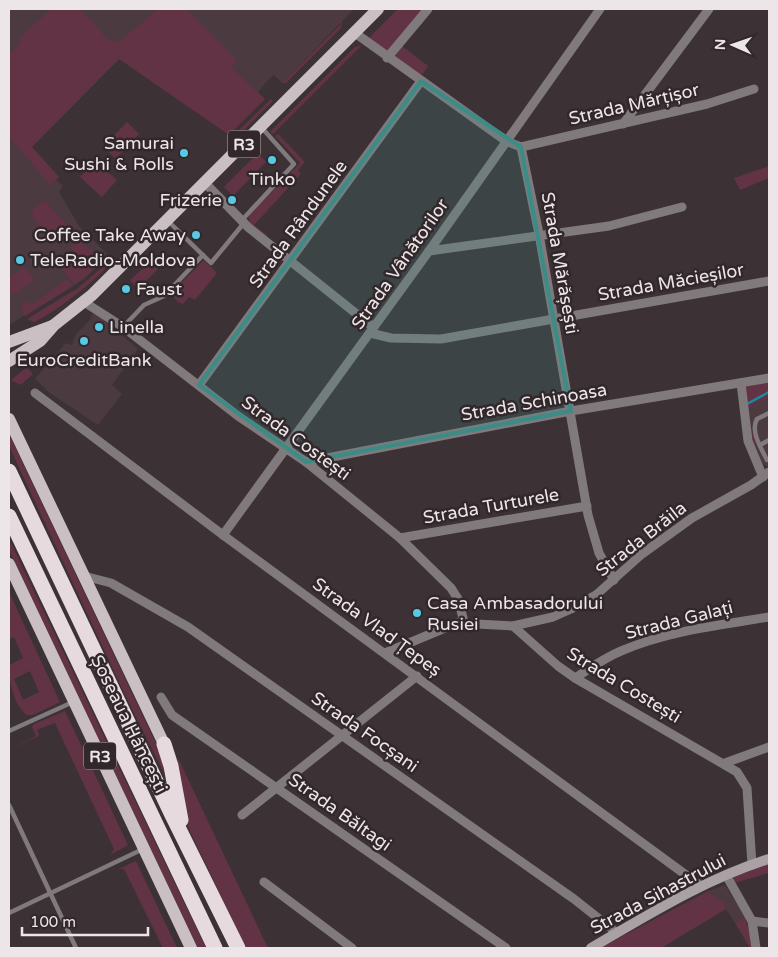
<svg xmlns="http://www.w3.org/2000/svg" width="778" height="957" viewBox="0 0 778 957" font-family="'Varela Round',sans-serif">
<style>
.built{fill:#4b3a40}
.green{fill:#623245;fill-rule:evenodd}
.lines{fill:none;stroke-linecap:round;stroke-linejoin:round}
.stream{stroke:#188aa1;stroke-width:2.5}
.lane{stroke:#807a7c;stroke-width:4.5}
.street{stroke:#807a7c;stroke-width:9}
.secondary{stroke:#aaa1a4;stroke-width:10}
.primary{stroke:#cabfc2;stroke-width:12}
.highway{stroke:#e7dade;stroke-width:15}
.marked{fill:#3b8c86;fill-opacity:0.2;stroke:#3b8c86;stroke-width:4;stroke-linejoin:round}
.poi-dot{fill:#58c9e4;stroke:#32282b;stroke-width:2}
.labels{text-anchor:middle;stroke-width:5;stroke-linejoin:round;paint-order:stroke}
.shield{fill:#32282b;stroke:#b5adaf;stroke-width:1}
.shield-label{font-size:16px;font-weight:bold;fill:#ede6e8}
.street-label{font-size:18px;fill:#ede6e8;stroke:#32282b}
.poi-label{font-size:18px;fill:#ede6e8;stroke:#32282b;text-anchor:start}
</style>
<rect width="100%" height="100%" fill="#3c3235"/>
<!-- built -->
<g class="built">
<polygon points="9,9 354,9 282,83 274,75 269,79 258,92 263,97 119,59 32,147 59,177 56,180 63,186 59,192 79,226 109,256 84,279 9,325"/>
<polygon points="92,314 99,315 138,349 112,385 122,394 98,425 50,393 35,379 66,343 72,345 76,334 90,320"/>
<polygon points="769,399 769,467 760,463 748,413 753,404"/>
<polygon points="725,885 745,917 735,923 724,906 726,905 708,891"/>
</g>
<!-- green -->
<g class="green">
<polygon points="51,9 80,9 110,41 119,42 158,9 186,9 237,60 231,67 265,99 229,135 119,59 32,147 59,177 50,185 9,137 9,54 21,43 18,39"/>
<polygon points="398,9 425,9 388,54 371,42 370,37"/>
<polygon points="329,11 342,22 341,28 286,83 282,83 341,24"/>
<polygon points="362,45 273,134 270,132 355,47"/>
<polygon points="402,46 428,66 423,74 419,75 394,58"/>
<polygon points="271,99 273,101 234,140 232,137"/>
<polygon points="127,122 139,134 116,159 103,147"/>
<polygon points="278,134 305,162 298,170 301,174 254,225 268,236 265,237 252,227 248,216 300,163 275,136"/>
<polygon points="258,153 266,162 233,196 224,187"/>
<polygon points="95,161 117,180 102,197 80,177"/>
<polygon points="769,166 769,178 740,190 734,178"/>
<polygon points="45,201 72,230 72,232 58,243 53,241 32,217 33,208"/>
<polygon points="79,239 102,262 75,285 61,267 75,254 70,247"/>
<polygon points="204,260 217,273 195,300 189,297 183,304 178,302 170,294"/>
<polygon points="150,262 158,269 138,289 130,280"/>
<path d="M105 265V269C91 284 53 314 34 322L27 319 78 288Z"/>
<polygon points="24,267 35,280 14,294 10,293 9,278"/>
<polygon points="67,279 73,286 25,316 21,308 27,300 31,305"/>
<polygon points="27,367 33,374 21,385 11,380"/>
<path d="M769 382V399L753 404 748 413 760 463C751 445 742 406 746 386Z"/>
<polygon points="9,434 160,752 164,773 126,697 9,446"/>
<polygon points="9,539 206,948 198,948 196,945 9,550"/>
<path d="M9 592 60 702 33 715H26C13 702 9 683 9 665L23 658 14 637 9 639ZM30 671 39 692 23 700 14 679Z"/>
<polygon points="65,711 128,845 110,855 114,849 55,723 37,730 39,736 9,749 36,736 32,727 34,724"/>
<polygon points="179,760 268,948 246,948 188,827 176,761"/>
<polygon points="136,861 177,948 163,948 124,869 119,869"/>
<polygon points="769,864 769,873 734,883 734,876"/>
<polygon points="708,891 727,905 724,906 726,909 661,948 600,948"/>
<polygon points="745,917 754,948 750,948 735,923"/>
</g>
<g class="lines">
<!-- stream -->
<polyline class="stream" points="747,404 769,392"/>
<!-- lane -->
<g class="lane">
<polyline points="242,220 294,164 262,128"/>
<polyline points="168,221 211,263 244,223"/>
<polyline points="123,327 144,305 164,296 203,255"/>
<polyline points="760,445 769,440"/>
<path d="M767 460C761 448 750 431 757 419L769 413"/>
<polyline points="9,731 73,702"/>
<polyline points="9,805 76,948"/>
<polyline points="9,913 143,849"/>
</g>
<!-- street -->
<g class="street">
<polyline points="355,33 506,141 521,147"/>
<polyline points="387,58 428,9"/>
<polyline points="623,124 709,9"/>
<polyline points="521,147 539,234 588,515 599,553 614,580"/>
<polyline points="521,147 707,104 754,89"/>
<polyline points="205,183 249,228 373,327"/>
<polyline points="429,251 609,226 682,207"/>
<polyline points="84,302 123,327 238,416 306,462 400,538 451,588 458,599 464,622"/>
<polyline points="370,333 391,338 441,339 769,281"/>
<polyline points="741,383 748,441 763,477"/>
<polyline points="199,385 421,81"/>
<polyline points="35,393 223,535 701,886"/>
<polyline points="306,462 571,411 769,378"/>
<polyline points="223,535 429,251 600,9"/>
<polyline points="400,538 587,506"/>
<polyline points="84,576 111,583 188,627 574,899 617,933"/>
<polyline points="513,626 558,666 575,678 737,772 747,788 752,865"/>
<polyline points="385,653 457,623 513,626 553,617 571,609 596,595 642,554 692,518 751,485 769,472"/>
<path d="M575 678C589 669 604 658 621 651 667 631 720 625 769 617"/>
<polyline points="161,697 172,715 506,948"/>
<polyline points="725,763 769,747"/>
<polyline points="242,815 417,676"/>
<polyline points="726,875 752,921 756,948"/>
<polyline points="264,882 352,948"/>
<polyline points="752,921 769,923"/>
</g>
<!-- secondary -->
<path class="secondary" d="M591 948C648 915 705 879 769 859"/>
<!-- primary -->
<g class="primary">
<polyline points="9,342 52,326"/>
<polyline points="9,361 40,341 54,325 92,295 378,9"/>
<polyline points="9,419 164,744"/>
<polyline points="9,564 191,948"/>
</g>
<!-- highway -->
<g class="highway">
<polyline points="9,471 172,815 238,948"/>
<polyline points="9,516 215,948"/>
<polyline points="164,744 171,766 181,820"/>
</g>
</g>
<!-- marked area -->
<path class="marked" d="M421 81 521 147 571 411 306 462 199 385Z"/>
<!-- markers -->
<g class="poi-dot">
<circle cx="184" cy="153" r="5"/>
<circle cx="272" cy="160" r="5"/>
<circle cx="232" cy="200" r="5"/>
<circle cx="196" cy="235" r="5"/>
<circle cx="20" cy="260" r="5"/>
<circle cx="126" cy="289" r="5"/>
<circle cx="99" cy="327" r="5"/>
<circle cx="84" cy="341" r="5"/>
<circle cx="417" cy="613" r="5"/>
</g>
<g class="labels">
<!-- shield labels -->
<g class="shield">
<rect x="228" y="130.5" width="32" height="27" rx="4"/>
<rect x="84" y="742.5" width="32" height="27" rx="4"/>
</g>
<g class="shield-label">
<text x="244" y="150">R3</text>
<text x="100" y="762">R3</text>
</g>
<!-- street labels -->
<g class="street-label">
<text transform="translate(634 104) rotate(-13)" y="6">Strada Mărțișor</text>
<text transform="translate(298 224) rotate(-54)" y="6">Strada Rândunele</text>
<text transform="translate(560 263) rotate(80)" y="6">Strada Mărășești</text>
<text transform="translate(400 264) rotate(-55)" y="6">Strada Vânătorilor</text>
<text transform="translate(671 282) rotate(-10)" y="6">Strada Măcieșilor</text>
<text transform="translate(534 402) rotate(-10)" y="6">Strada Schinoasa</text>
<text transform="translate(296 438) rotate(36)" y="6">Strada Costești</text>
<text transform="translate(491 506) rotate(-10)" y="6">Strada Turturele</text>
<text transform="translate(641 539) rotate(-38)" y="6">Strada Brăila</text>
<text transform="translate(679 620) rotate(-14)" y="6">Strada Galați</text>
<text transform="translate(377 627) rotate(36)" y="6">Strada Vlad Țepeș</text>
<text transform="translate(624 685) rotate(31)" y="6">Strada Costești</text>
<text transform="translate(129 724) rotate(64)" y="6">Șoseaua Hâncești</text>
<text transform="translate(365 732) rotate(35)" y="6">Strada Focșani</text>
<text transform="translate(340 812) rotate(35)" y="6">Strada Băltagi</text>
<text transform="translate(658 894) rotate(-28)" y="6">Strada Sihastrului</text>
</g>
<!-- poi labels -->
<g class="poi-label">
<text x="174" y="149" text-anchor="end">Samurai<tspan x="174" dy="21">Sushi &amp; Rolls</tspan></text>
<text x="272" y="185" text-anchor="middle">Tinko</text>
<text x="222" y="206" text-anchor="end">Frizerie</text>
<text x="186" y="241" text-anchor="end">Coffee Take Away</text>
<text x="30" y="266">TeleRadio-Moldova</text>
<text x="136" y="295">Faust</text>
<text x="109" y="333">Linella</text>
<text x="84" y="366" text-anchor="middle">EuroCreditBank</text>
<text x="427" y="609">Casa Ambasadorului<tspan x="427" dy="21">Rusiei</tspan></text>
</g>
</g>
<!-- border -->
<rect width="778" height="957" fill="none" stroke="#ede6e8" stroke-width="20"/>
<!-- north arrow -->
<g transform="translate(733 45) rotate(272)" stroke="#32282b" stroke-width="4" paint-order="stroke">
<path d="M0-4L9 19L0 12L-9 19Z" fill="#ede6e8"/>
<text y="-8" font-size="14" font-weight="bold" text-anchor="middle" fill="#ede6e8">N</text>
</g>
<!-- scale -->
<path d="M22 927v8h126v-8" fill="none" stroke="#ede6e8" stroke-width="2.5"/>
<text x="30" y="927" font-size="15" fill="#ede6e8" stroke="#32282b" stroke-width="4" paint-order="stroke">100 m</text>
</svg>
